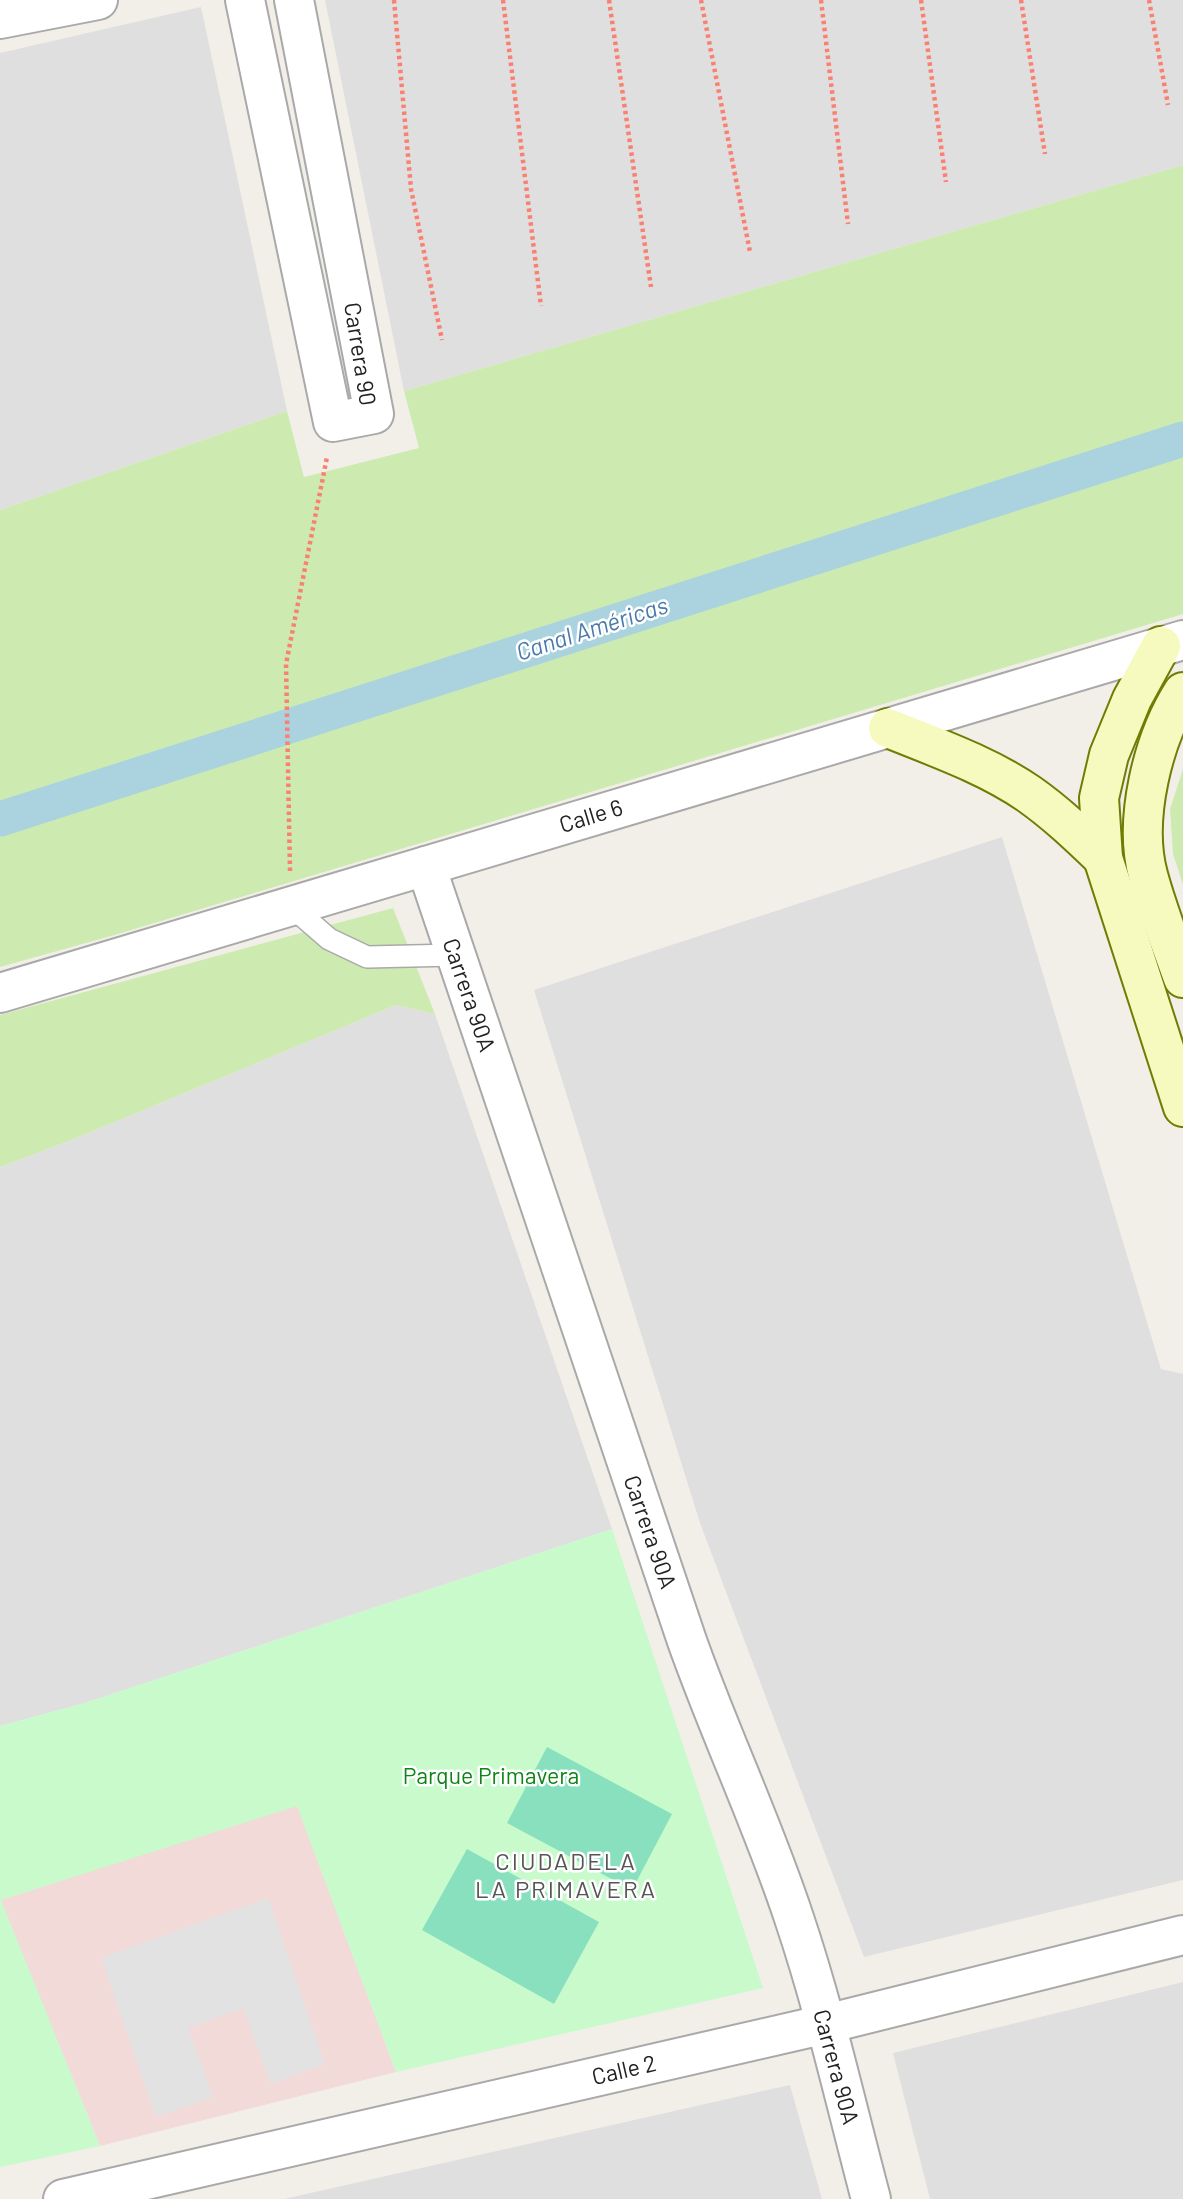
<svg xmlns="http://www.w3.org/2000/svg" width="1183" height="2199" viewBox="0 0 1183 2199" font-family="Barlow,sans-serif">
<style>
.residential{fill:#e0dfdf}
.commercial{fill:#f2dad9}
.grass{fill:#cdebb0}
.park{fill:#c8facc}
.pitch{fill:#88e0be}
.parking{fill:#e2e2e2}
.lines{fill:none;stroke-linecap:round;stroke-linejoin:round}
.canal{stroke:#aad3df;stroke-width:35}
.service-casing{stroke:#a9a9a9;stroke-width:24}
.minor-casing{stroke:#a9a9a9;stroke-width:42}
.secondary-casing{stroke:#707d05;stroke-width:42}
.path{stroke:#fa8072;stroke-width:4.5;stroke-dasharray:3.5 3.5;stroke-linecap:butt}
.service{stroke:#fff;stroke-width:21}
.minor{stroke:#fff;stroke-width:38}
.secondary{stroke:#f7fabf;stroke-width:38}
.labels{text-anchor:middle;stroke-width:5;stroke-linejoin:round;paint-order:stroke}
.street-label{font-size:23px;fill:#222;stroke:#fff}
.park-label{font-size:23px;fill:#0c8416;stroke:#fff}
.water-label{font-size:24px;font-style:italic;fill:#4a7aab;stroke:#fff}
.neighbourhood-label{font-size:24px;letter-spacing:2px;fill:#555;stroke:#fff}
</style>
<rect width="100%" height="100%" fill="#f2efe9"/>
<!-- residential -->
<g class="residential">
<polygon points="325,0 1183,0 1183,165 404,391"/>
<polygon points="201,7 287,411 0,510 0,53"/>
<polygon points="1002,837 1161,1369 1183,1374 1183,1880 864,1957 700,1523 534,990"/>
<polygon points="396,1005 435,1014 612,1529 85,1703 0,1726 0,1167 69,1141"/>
<polygon points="1183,1982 1183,2199 930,2199 893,2053"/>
<polygon points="790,2085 822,2199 284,2199"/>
</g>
<!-- commercial -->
<polygon class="commercial" points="297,1805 396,2072 100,2146 0,1900"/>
<!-- grass -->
<g class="grass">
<polygon points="1183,165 1183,614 111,936 0,967 0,510 287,411 304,477 419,448 404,391"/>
<polygon points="1183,769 1183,885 1173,854 1170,809"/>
<polygon points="393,908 435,1014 396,1005 69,1141 0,1167 0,1015"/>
</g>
<!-- park -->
<polygon class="park" points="612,1529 763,1988 396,2072 297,1806 1,1900 100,2146 0,2167 0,1726 85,1703"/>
<!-- pitch -->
<g class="pitch">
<polygon points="547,1747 672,1814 632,1890 507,1823"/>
<polygon points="467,1849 599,1922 554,2004 422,1930"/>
</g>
<!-- parking -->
<polygon class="parking" points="268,1898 325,2064 271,2084 243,2008 188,2028 213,2097 156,2117 101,1958"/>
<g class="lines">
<!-- canal -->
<polyline class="canal" points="0,819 1183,439"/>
<defs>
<polyline id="service" points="291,906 329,939 367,957 455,955"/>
<g id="minor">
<polyline points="245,0 333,422 374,414 294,0"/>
<polyline points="0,19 98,0"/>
<path d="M426 866 687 1641C720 1734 763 1824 794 1918 825 2010 846 2105 871 2199"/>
<polyline points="0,993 1183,640"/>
<polyline points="63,2199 826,2024 1183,1935"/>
</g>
<g id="secondary">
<polyline points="1161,646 1132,699 1109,755 1099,798 1103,858 1183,1107"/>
<path d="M1183 692C1153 739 1133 819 1148 875 1157 909 1171 944 1183 978"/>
<path d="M888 728C935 747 987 765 1029 794 1056 813 1079 835 1103 858"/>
</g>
</defs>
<!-- service casing -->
<use href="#service" class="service-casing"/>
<!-- minor casing -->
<use href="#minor" class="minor-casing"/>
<!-- secondary casing -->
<use href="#secondary" class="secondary-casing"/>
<!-- path -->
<g class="path">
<polyline points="394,0 411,189 442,340"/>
<polyline points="503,0 541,306"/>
<polyline points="609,0 651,287"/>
<polyline points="701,0 750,252"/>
<polyline points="821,0 848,224"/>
<polyline points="921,0 946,182"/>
<polyline points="1021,0 1045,154"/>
<polyline points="1149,0 1168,105"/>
<polyline points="290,871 286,664 327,457"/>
</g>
<!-- service -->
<use href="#service" class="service"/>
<!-- minor -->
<use href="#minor" class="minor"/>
<!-- secondary -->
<use href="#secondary" class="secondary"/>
</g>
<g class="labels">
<!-- street labels -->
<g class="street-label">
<text transform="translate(360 354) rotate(81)" y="8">Carrera 90</text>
<text transform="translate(591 816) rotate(-17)" y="8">Calle 6</text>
<text transform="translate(469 995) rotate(71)" y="8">Carrera 90A</text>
<text transform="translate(650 1532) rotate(71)" y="8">Carrera 90A</text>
<text transform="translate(836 2067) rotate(75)" y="8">Carrera 90A</text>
<text transform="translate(624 2070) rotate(-13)" y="8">Calle 2</text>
</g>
<!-- park labels -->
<g class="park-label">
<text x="491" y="1784">Parque Primavera</text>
</g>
<!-- water labels -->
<g class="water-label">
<text transform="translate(592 629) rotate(-18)" y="8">Canal Américas</text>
</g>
<!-- neighbourhood labels -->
<g class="neighbourhood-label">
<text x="566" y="1870">CIUDADELA<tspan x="566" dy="28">LA PRIMAVERA</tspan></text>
</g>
</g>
</svg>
